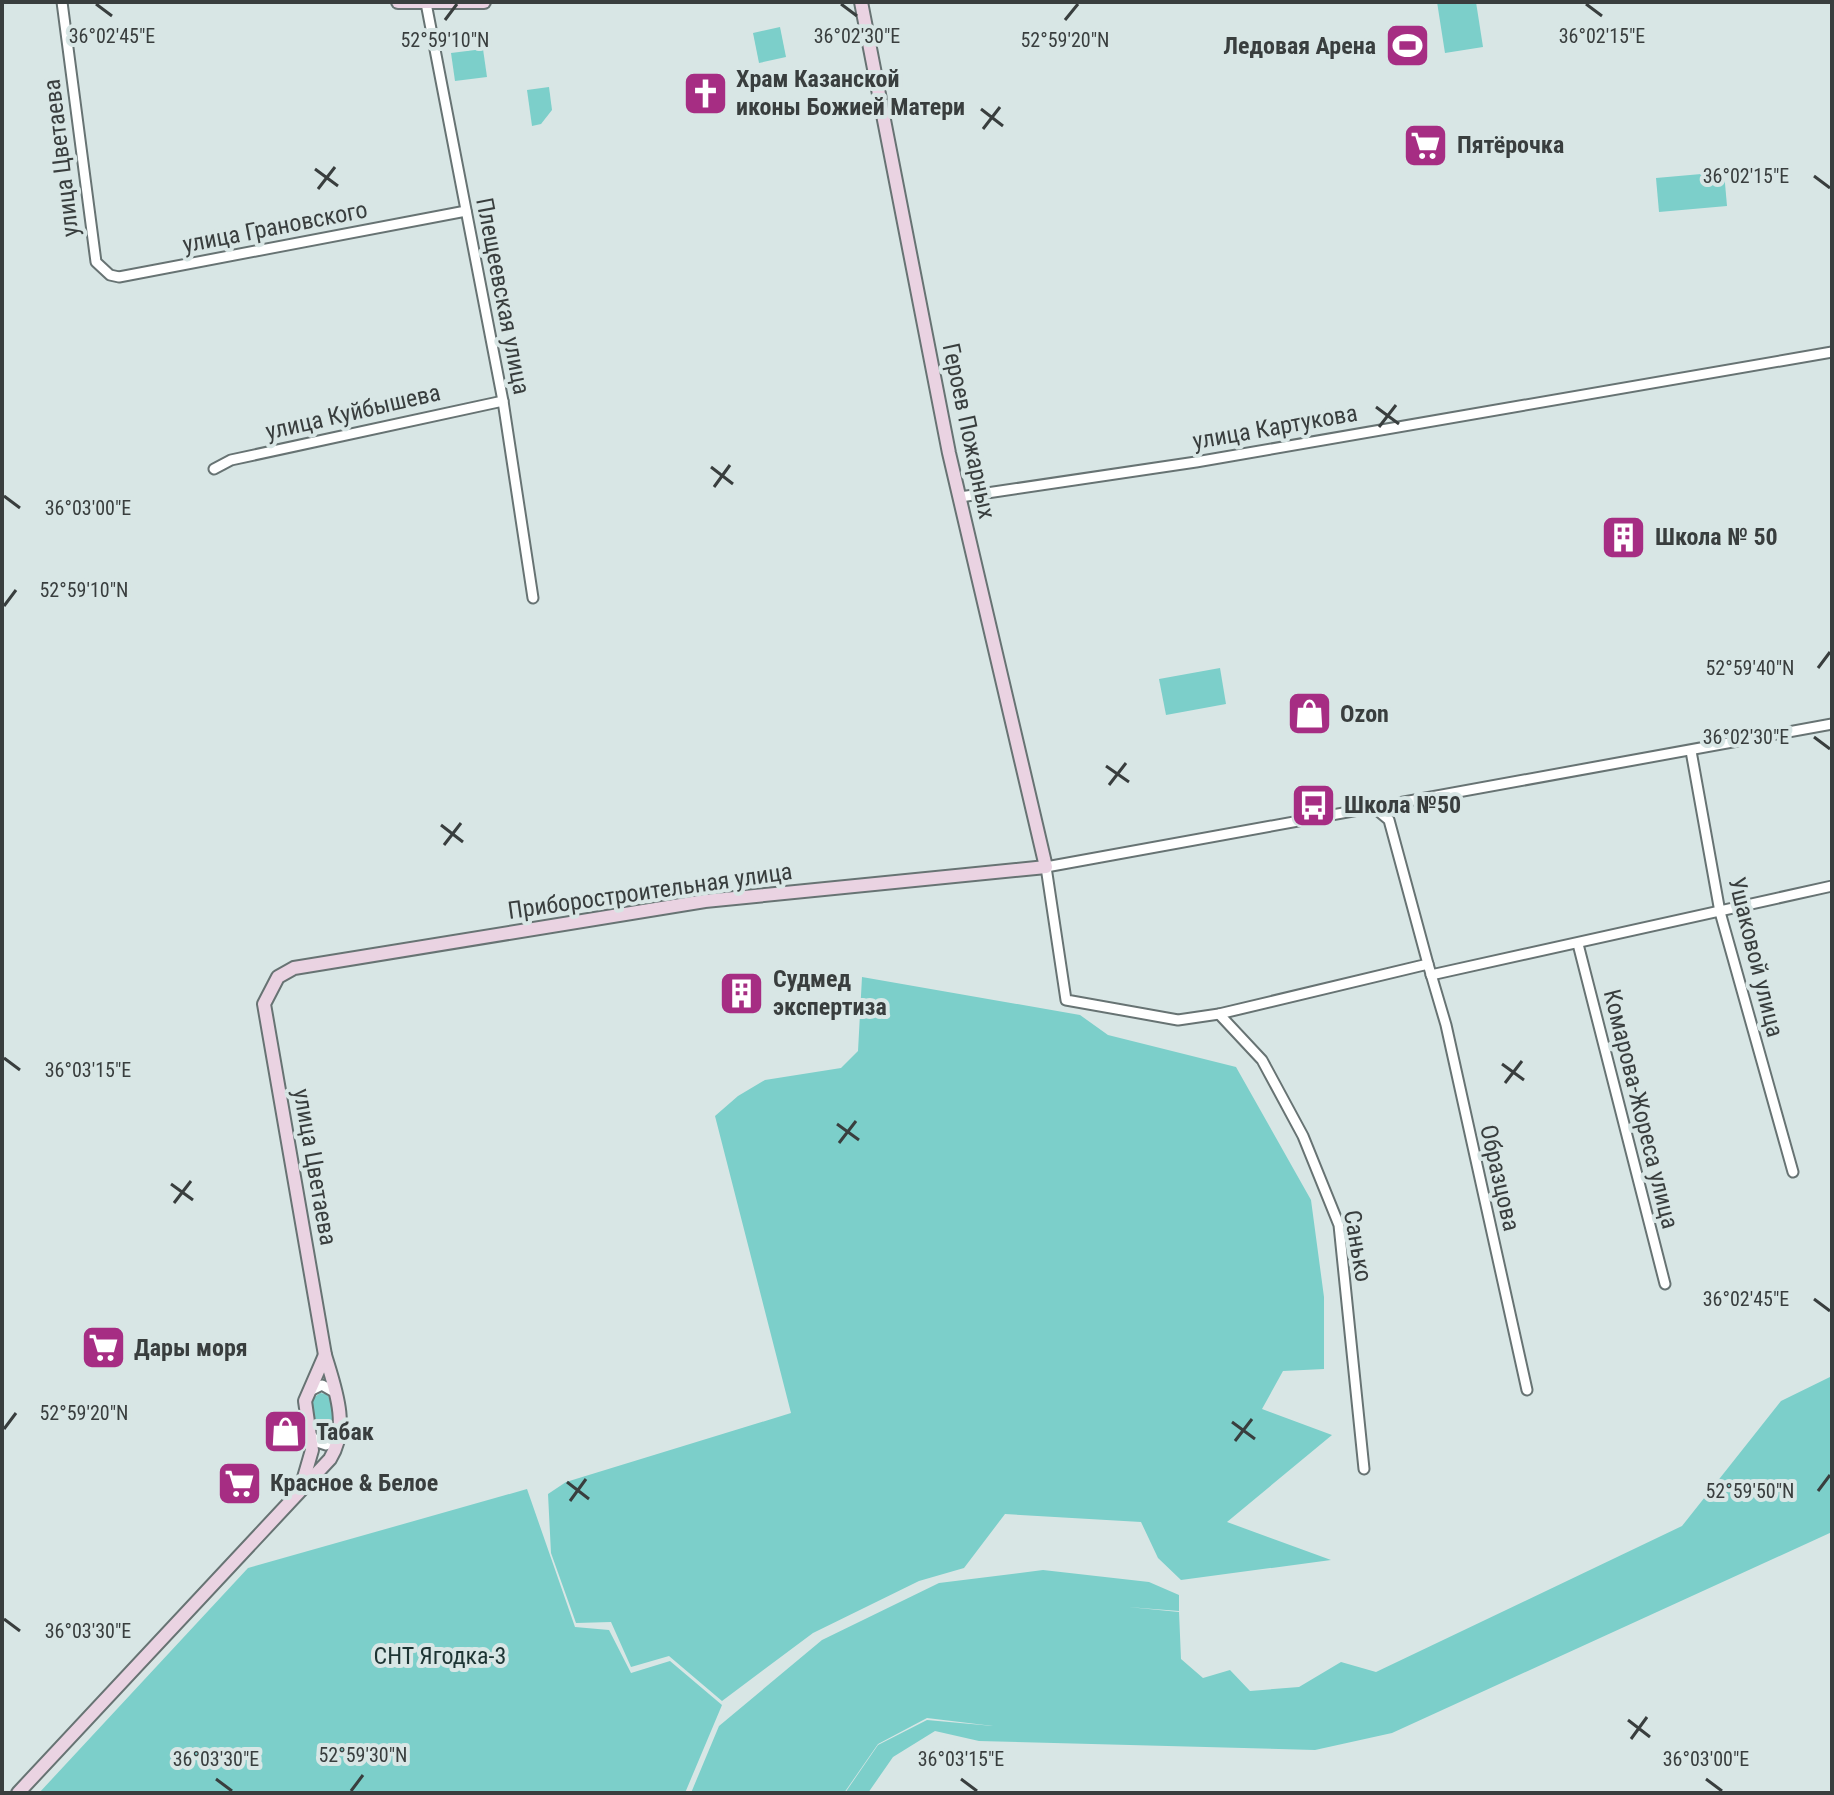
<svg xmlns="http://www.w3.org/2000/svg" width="1834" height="1795" viewBox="0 0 1834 1795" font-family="'Roboto Condensed',sans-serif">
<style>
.green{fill:#7ccfca}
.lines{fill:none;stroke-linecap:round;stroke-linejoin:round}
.minor-casing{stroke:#677373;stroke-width:13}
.secondary-casing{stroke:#677373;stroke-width:16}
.minor{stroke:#fff;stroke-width:9}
.secondary{stroke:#ead3e2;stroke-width:12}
.ticks{fill:none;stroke:#393e3e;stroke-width:3}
.labels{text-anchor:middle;stroke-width:8;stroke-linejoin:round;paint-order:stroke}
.poi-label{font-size:24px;font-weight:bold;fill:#393e3e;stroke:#d8e6e5;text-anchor:start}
.street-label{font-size:24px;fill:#393e3e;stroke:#d8e6e5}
.park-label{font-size:24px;fill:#1d3433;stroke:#d8e6e5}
.ticks-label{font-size:20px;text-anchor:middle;fill:#393e3e;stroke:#d8e6e5;stroke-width:8;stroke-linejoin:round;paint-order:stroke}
</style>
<rect width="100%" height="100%" fill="#d8e6e5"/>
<!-- green -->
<g class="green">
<polygon points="1437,2 1476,2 1483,47 1445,53"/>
<polygon points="780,27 786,57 759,63 753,33"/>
<polygon points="483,49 487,77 455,81 451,53"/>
<polygon points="549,87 552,110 541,124 532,126 527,90"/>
<polygon points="1724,172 1727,206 1659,212 1656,178"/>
<polygon points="1220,668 1226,704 1166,715 1159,679"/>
<polygon points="862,977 1080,1015 1108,1035 1236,1067 1311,1200 1324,1297 1324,1369 1283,1371 1262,1409 1332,1435 1227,1522 1331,1560 1181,1580 1158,1558 1141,1522 1005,1514 964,1568 919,1581 813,1633 722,1701 669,1656 631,1667 611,1622 576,1623 551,1553 548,1494 566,1482 791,1413 715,1116 738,1096 765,1080 841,1068 858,1051"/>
<polygon points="1832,1376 1832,1532 1392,1733 1315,1750 979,1741 935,1731 893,1757 868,1793 845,1793 878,1745 927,1720 993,1726 927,1718 878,1744 844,1793 691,1793 719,1726 822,1640 939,1583 1043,1570 1149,1582 1179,1595 1179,1611 1128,1607 1179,1612 1181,1659 1203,1678 1230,1670 1250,1691 1299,1687 1341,1662 1376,1672 1682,1526 1781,1401"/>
<path d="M320 1393 326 1394C336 1404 339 1430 327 1439L314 1433 311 1400Z"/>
<polygon points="527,1489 575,1627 609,1630 631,1673 670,1661 722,1705 685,1793 39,1793 248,1568"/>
</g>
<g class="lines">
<defs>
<g id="minor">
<polyline points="62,2 96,262 110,275 119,277 466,211"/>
<polyline points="426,3 503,401 533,598"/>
<polyline points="214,469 231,460 503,401"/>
<polyline points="960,497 1196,462 1832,352"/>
<polyline points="1691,751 1720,912 1793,1172"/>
<polyline points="1377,810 1389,820 1428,964 1219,1014 1178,1020 1066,1000 1046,867 1832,724"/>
<polyline points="1578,944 1665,1284"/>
<polyline points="1428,964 1446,1025 1527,1390"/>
<polyline points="1431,975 1832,886"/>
<polyline points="1219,1014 1262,1060 1303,1136 1339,1225 1364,1469"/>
<polyline points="308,1392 322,1385 336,1393"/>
<polyline points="310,1434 317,1442 326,1445 339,1436"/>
</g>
<g id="secondary">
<polyline points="398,2 484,2"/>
<polyline points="303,1481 312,1450 305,1401 325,1355"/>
<path d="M18 1793 330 1459C350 1427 335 1388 325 1355L264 1004 278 977 294 968 705 901 1046 867 949 453 861 2"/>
</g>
</defs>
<!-- minor casing -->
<use href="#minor" class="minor-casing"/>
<!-- secondary casing -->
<use href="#secondary" class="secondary-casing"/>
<!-- minor -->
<use href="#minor" class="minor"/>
<!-- secondary -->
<use href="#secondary" class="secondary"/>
</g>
<!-- ticks -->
<path class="ticks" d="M96 4 112 16M841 4 857 16M1586 4 1602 16M445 20 457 4M1065 20 1078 4M981 109 1003 126M983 129 1000 107M315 169 338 186M1814 176 1830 188M318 189 335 167M1376 407 1399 424M1379 427 1396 405M711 467 733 484M714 487 730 465M4 496 20 508M4 606 16 590M1818 668 1830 652M1814 737 1830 749M1106 766 1129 782M1109 785 1126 763M441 825 463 842M444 845 461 823M4 1058 20 1070M1502 1064 1524 1080M1505 1083 1522 1061M837 1124 859 1140M839 1143 856 1121M171 1184 193 1200M174 1203 191 1181M1814 1299 1830 1311M1232 1422 1255 1439M4 1429 16 1413M1235 1441 1252 1419M567 1482 589 1499M1818 1491 1830 1475M570 1501 586 1479M4 1619 20 1631M1628 1720 1650 1737M1631 1739 1647 1717M216 1779 232 1791M961 1779 977 1791M1706 1779 1722 1791M351 1791 363 1775"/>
<!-- icons -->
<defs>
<symbol id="stadium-square" viewBox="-11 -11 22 22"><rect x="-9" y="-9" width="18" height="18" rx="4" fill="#a62d83" stroke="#d8e6e5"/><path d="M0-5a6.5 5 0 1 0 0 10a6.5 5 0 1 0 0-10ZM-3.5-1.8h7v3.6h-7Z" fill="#fff"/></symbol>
<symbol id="church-square" viewBox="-11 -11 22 22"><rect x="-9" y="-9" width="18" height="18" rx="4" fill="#a62d83" stroke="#d8e6e5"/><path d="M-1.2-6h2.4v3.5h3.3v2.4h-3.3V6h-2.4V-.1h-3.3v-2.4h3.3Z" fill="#fff"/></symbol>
<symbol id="supermarket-square" viewBox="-11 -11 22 22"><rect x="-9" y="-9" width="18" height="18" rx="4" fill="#a62d83" stroke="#d8e6e5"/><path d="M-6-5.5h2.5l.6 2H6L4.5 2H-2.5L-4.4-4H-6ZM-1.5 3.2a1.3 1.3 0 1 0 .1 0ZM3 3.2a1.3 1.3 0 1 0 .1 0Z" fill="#fff"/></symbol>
<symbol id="building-square" viewBox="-11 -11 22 22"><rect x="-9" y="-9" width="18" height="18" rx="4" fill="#a62d83" stroke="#d8e6e5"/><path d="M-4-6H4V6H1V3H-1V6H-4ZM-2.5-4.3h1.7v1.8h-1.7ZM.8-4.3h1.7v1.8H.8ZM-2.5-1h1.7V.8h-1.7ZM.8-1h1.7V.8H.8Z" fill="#fff"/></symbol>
<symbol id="shop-square" viewBox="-11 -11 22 22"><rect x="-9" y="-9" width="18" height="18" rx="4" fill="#a62d83" stroke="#d8e6e5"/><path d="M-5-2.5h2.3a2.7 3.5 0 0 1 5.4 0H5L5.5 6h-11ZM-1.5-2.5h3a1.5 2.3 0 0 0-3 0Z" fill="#fff"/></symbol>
<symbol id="bus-square" viewBox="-11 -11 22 22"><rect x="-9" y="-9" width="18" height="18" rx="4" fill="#a62d83" stroke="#d8e6e5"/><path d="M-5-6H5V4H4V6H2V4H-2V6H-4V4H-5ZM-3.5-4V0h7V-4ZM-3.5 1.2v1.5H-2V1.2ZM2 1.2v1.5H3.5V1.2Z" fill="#fff"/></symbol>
</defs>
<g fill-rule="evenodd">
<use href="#stadium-square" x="1382" y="20" width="51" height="51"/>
<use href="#church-square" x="680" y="68" width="51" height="51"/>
<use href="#supermarket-square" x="1400" y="120" width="51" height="51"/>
<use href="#building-square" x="1598" y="512" width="51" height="51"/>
<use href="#shop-square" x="1284" y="688" width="51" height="51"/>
<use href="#bus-square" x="1288" y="780" width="51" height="51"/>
<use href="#building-square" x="716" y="968" width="51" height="51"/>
<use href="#supermarket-square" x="78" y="1322" width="51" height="51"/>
<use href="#shop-square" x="260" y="1406" width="51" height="51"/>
<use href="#supermarket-square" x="214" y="1458" width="51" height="51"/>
</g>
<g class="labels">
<!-- poi labels -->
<g class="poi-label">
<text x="1376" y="54" text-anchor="end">Ледовая Арена</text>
<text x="736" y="87">Храм Казанской<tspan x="736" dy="28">иконы Божией Матери</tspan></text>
<text x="1457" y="153">Пятёрочка</text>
<text x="1655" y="545">Школа № 50</text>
<text x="1340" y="722">Ozon</text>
<text x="1344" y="813">Школа №50</text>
<text x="773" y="987">Судмед<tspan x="773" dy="28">экспертиза</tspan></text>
<text x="134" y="1356">Дары моря</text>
<text x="316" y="1440">Табак</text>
<text x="270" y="1491">Красное &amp; Белое</text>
</g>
<!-- street labels -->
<g class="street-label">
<text transform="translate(61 158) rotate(-97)" y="8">улица Цветаева</text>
<text transform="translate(275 227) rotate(-11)" y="8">улица Грановского</text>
<text transform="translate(503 296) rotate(79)" y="8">Плещеевская улица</text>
<text transform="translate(353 412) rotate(-13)" y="8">улица Куйбышева</text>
<text transform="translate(1275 427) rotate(-10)" y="8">улица Картукова</text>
<text transform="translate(969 431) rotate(78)" y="8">Героев Пожарных</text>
<text transform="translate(650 891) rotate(-8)" y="8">Приборостроительная улица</text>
<text transform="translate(1756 957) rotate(76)" y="8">Ушаковой улица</text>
<text transform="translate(1641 1109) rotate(76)" y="8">Комарова-Жореса улица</text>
<text transform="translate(315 1167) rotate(80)" y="8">улица Цветаева</text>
<text transform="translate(1500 1178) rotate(77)" y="8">Образцова</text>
<text transform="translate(1358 1246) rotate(80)" y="8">Санько</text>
</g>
<!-- park labels -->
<g class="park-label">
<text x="440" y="1664">СНТ Ягодка-3</text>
</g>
</g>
<g class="ticks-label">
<text x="1602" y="43">36°02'15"E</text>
<text x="112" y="43">36°02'45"E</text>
<text x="857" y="43">36°02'30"E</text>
<text x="445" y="47">52°59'10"N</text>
<text x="1065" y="47">52°59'20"N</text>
<text x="1746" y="183">36°02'15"E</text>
<text x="88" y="515">36°03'00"E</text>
<text x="84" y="597">52°59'10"N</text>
<text x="1750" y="675">52°59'40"N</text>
<text x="1746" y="744">36°02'30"E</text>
<text x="88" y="1077">36°03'15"E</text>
<text x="1746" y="1306">36°02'45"E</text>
<text x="84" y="1420">52°59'20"N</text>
<text x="1750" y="1498">52°59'50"N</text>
<text x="88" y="1638">36°03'30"E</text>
<text x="363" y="1762">52°59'30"N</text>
<text x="216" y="1766">36°03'30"E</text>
<text x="961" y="1766">36°03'15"E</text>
<text x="1706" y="1766">36°03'00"E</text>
</g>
<!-- border -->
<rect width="1834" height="1795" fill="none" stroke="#393e3e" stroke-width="8"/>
</svg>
